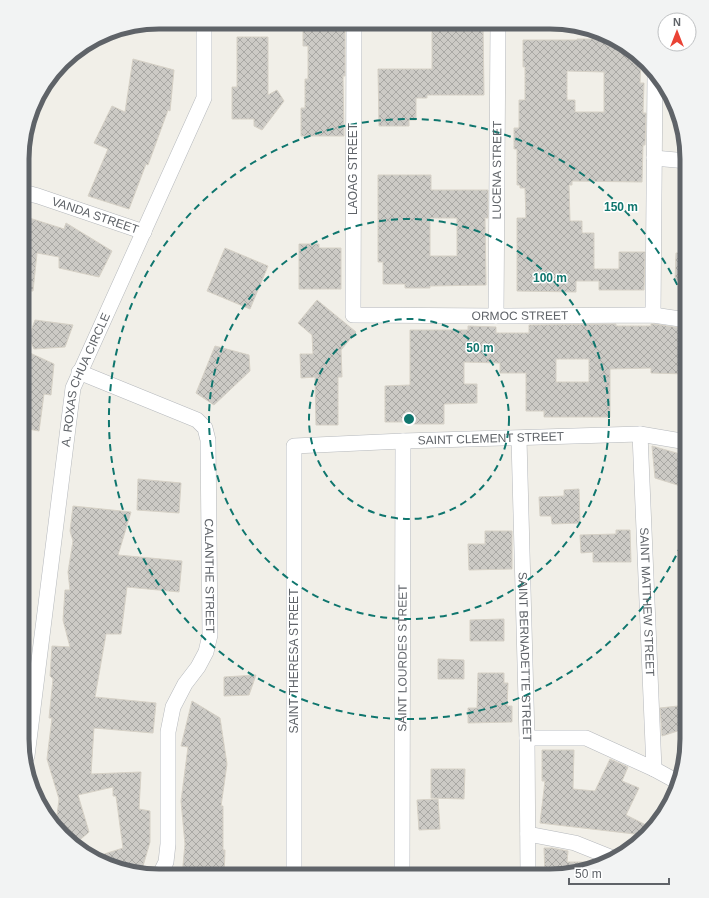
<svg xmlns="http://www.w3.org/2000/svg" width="709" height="898" viewBox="0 0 709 898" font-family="Arial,sans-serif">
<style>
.building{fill:url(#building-cross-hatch);stroke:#d6d1c6;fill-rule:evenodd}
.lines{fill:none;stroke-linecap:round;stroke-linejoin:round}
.street-casing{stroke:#b5b8bc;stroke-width:16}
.street{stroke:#fff;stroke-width:15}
.ring{fill:none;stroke:#0f766e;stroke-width:2;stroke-dasharray:7 5}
.labels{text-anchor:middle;stroke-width:3;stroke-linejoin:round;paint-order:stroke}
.street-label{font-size:12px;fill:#5f6368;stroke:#fff}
.rim{fill:none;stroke:#5f6368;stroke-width:5}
.centre{fill:#0f766e;stroke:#fff;stroke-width:2}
.ring-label{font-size:12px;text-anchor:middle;font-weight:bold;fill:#0f766e;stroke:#fff;stroke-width:3;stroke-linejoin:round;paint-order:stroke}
</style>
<defs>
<pattern id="building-cross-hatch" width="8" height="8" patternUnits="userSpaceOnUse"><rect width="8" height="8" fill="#cccac5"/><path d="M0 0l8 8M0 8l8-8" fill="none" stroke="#a9a8a4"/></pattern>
</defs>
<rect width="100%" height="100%" fill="#f1efe8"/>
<!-- building -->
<g class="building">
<polygon points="303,22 345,23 345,76 343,76 344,136 301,136 301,108 305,108 305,79 308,79 308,46 303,46"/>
<polygon points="432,23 483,23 484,95 427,95 427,98 416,98 416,120 409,120 409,126 379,126 378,69 432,69"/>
<polygon points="237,37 268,37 268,95 277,90 284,101 262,130 254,126 254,119 232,119 232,87 237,87"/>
<path d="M577 39H610L621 43V47H628L641 61 640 83H644L643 113H646L645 145H643L642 182 572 181V185H569L570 221H582V233H594V269H619V252H645L644 290H599V281H576V292L517 291V218H526L525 188H520V185H517V149H514V128H519V100H525V67H523V40H577ZM567 71 604 72V112H575V100H567Z"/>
<polygon points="133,59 174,70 170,111 168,110 148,165 146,164 129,209 88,196 108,149 94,143 112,106 125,112"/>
<path d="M378 175H431V190H488V218H485L486 285 430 286V288H405V284H383V262H378ZM430 218H457V256H430Z"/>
<polygon points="23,216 64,229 66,223 112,251 99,277 59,268 59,257 37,253 33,291 23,291"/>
<polygon points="299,244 319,244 319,248 341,248 341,289 299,289"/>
<polygon points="225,248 268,266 250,309 207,291"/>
<polygon points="676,253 687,253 687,280 675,280"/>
<polygon points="317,300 356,332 341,350 342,377 338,377 338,425 316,425 315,377 301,378 300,354 313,354 312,335 298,323"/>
<polygon points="35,320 73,325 65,347 34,349 29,337"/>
<path d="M616 324V326H651V324H654L687 329V374L651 373V368L610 369V417H544V411H526V373H500V363L464 362V384H477V403L444 404V424H408V422H385V386L410 385V330H468V326L496 327V333H529V325ZM556 359H589V382H556Z"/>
<polygon points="215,346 249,355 250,371 214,405 196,393"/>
<polygon points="30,353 54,364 51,395 44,394 39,431 23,428 23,364"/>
<polygon points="652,446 687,456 687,488 655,478"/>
<polygon points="138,479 181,483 179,513 137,510"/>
<polygon points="579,489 580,523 552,524 551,516 540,516 539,497 564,496 564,490"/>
<polygon points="73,506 131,512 118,555 182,561 179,592 127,587 121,634 106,634 95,697 156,703 153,733 94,728 91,774 141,772 139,809 150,811 150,842 141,873 95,857 123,848 116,796 113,796 113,787 78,795 89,832 75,844 56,824 59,799 47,759 52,718 49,718 53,679 50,676 52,646 70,647 63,620 65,590 70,590 68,572 73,541 70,531"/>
<polygon points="616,530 630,530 631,562 593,562 593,552 581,553 580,535 616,534"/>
<polygon points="485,531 512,531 512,569 469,570 468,544 485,544"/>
<polygon points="504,619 504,641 470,641 470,620"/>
<polygon points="438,659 464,660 464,679 438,679"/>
<polygon points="478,673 504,673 504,683 508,683 507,706 512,706 512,722 468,723 468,708 477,708"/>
<polygon points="256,675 249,695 224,696 224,677"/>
<polygon points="192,701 220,718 227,764 221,806 223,806 223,850 225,850 224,876 182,876 185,844 181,801 188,747 181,746"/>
<polygon points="687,705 687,728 662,736 660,708"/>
<polygon points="542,750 574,750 573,789 595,791 610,759 628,767 622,781 639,788 626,815 650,827 643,835 540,823 545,781 542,781"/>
<polygon points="431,769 465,769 464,799 431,798"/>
<polygon points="438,799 440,829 419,830 417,800"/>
<polygon points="544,848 552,848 568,851 567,862 596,862 596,864 559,876 545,876"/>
</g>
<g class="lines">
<defs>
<g id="street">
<path id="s1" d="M354 23 353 315 496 316 653 315 687 320"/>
<polyline points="654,158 687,161"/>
<path id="s2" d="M23 192 38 196 144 232"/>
<polyline points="653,315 655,76"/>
<path id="s3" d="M496 316 498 23"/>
<path id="s4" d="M79 372 197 420 205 428 208 440 210 635 206 652 198 667 185 684 173 707 168 732V844L166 862 159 876"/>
<path id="s5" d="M640 434 654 769"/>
<path id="s6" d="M519 439 527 738 528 876"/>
<polyline points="527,738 586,738 654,769 676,781"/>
<path id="s7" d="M27 756 73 388 204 98V22"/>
<polyline points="528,834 575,843 615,859"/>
<path id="s8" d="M294 876V446L403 441 640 434 687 442"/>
<path id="s9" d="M402 876 403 441"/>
</g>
</defs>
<!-- street casing -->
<use href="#street" class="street-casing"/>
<!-- street -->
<use href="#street" class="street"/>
</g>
<!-- distance rings -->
<g class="ring">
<circle cx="409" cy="419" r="100"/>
<circle cx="409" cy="419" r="200"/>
<path d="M686 534A300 300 0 1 1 686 304"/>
</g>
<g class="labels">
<!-- street labels -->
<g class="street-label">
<text transform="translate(353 169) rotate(-90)" y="4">LAOAG STREET</text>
<text dy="4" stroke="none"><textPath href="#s3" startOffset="146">LUCENA STREET</textPath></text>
<text dy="4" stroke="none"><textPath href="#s2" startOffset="76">VANDA STREET</textPath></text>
<text dy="4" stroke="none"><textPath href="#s1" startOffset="459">ORMOC STREET</textPath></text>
<text dy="4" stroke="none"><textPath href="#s7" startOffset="382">A. ROXAS CHUA CIRCLE</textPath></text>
<text dy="4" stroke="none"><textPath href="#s8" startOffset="627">SAINT CLEMENT STREET</textPath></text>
<text dy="4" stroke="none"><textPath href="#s4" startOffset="287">CALANTHE STREET</textPath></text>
<text dy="4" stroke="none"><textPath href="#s5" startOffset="168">SAINT MATTHEW STREET</textPath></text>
<text dy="4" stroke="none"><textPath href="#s6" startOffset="218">SAINT BERNADETTE STREET</textPath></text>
<text dy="4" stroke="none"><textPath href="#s9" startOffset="218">SAINT LOURDES STREET</textPath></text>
<text transform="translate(294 661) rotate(-90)" y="4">SAINT THERESA STREET</text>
</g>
</g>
<!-- crop -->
<path d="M0 0H709V898H0ZM159 29H550A130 130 0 0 1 680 159V739A130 130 0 0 1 550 869H159A130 130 0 0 1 29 739V159A130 130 0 0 1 159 29Z" fill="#f2f3f3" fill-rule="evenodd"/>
<path class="rim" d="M159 29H550A130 130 0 0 1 680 159V739A130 130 0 0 1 550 869H159A130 130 0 0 1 29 739V159A130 130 0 0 1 159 29Z"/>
<circle cx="409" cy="419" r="6" class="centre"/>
<g class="ring-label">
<text x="621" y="211">150 m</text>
<text x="550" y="282">100 m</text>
<text x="480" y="352">50 m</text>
</g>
<!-- north arrow -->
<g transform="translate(677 32)"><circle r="19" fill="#ffffff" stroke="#bfc1c3"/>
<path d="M0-3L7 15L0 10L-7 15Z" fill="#ea4335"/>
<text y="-6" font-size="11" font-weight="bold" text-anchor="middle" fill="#5f6368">N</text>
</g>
<!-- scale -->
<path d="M569 878v6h100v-6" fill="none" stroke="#5f6368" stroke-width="2"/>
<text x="575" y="878" font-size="12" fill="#5f6368" stroke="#ffffff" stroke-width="3" paint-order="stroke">50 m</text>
</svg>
